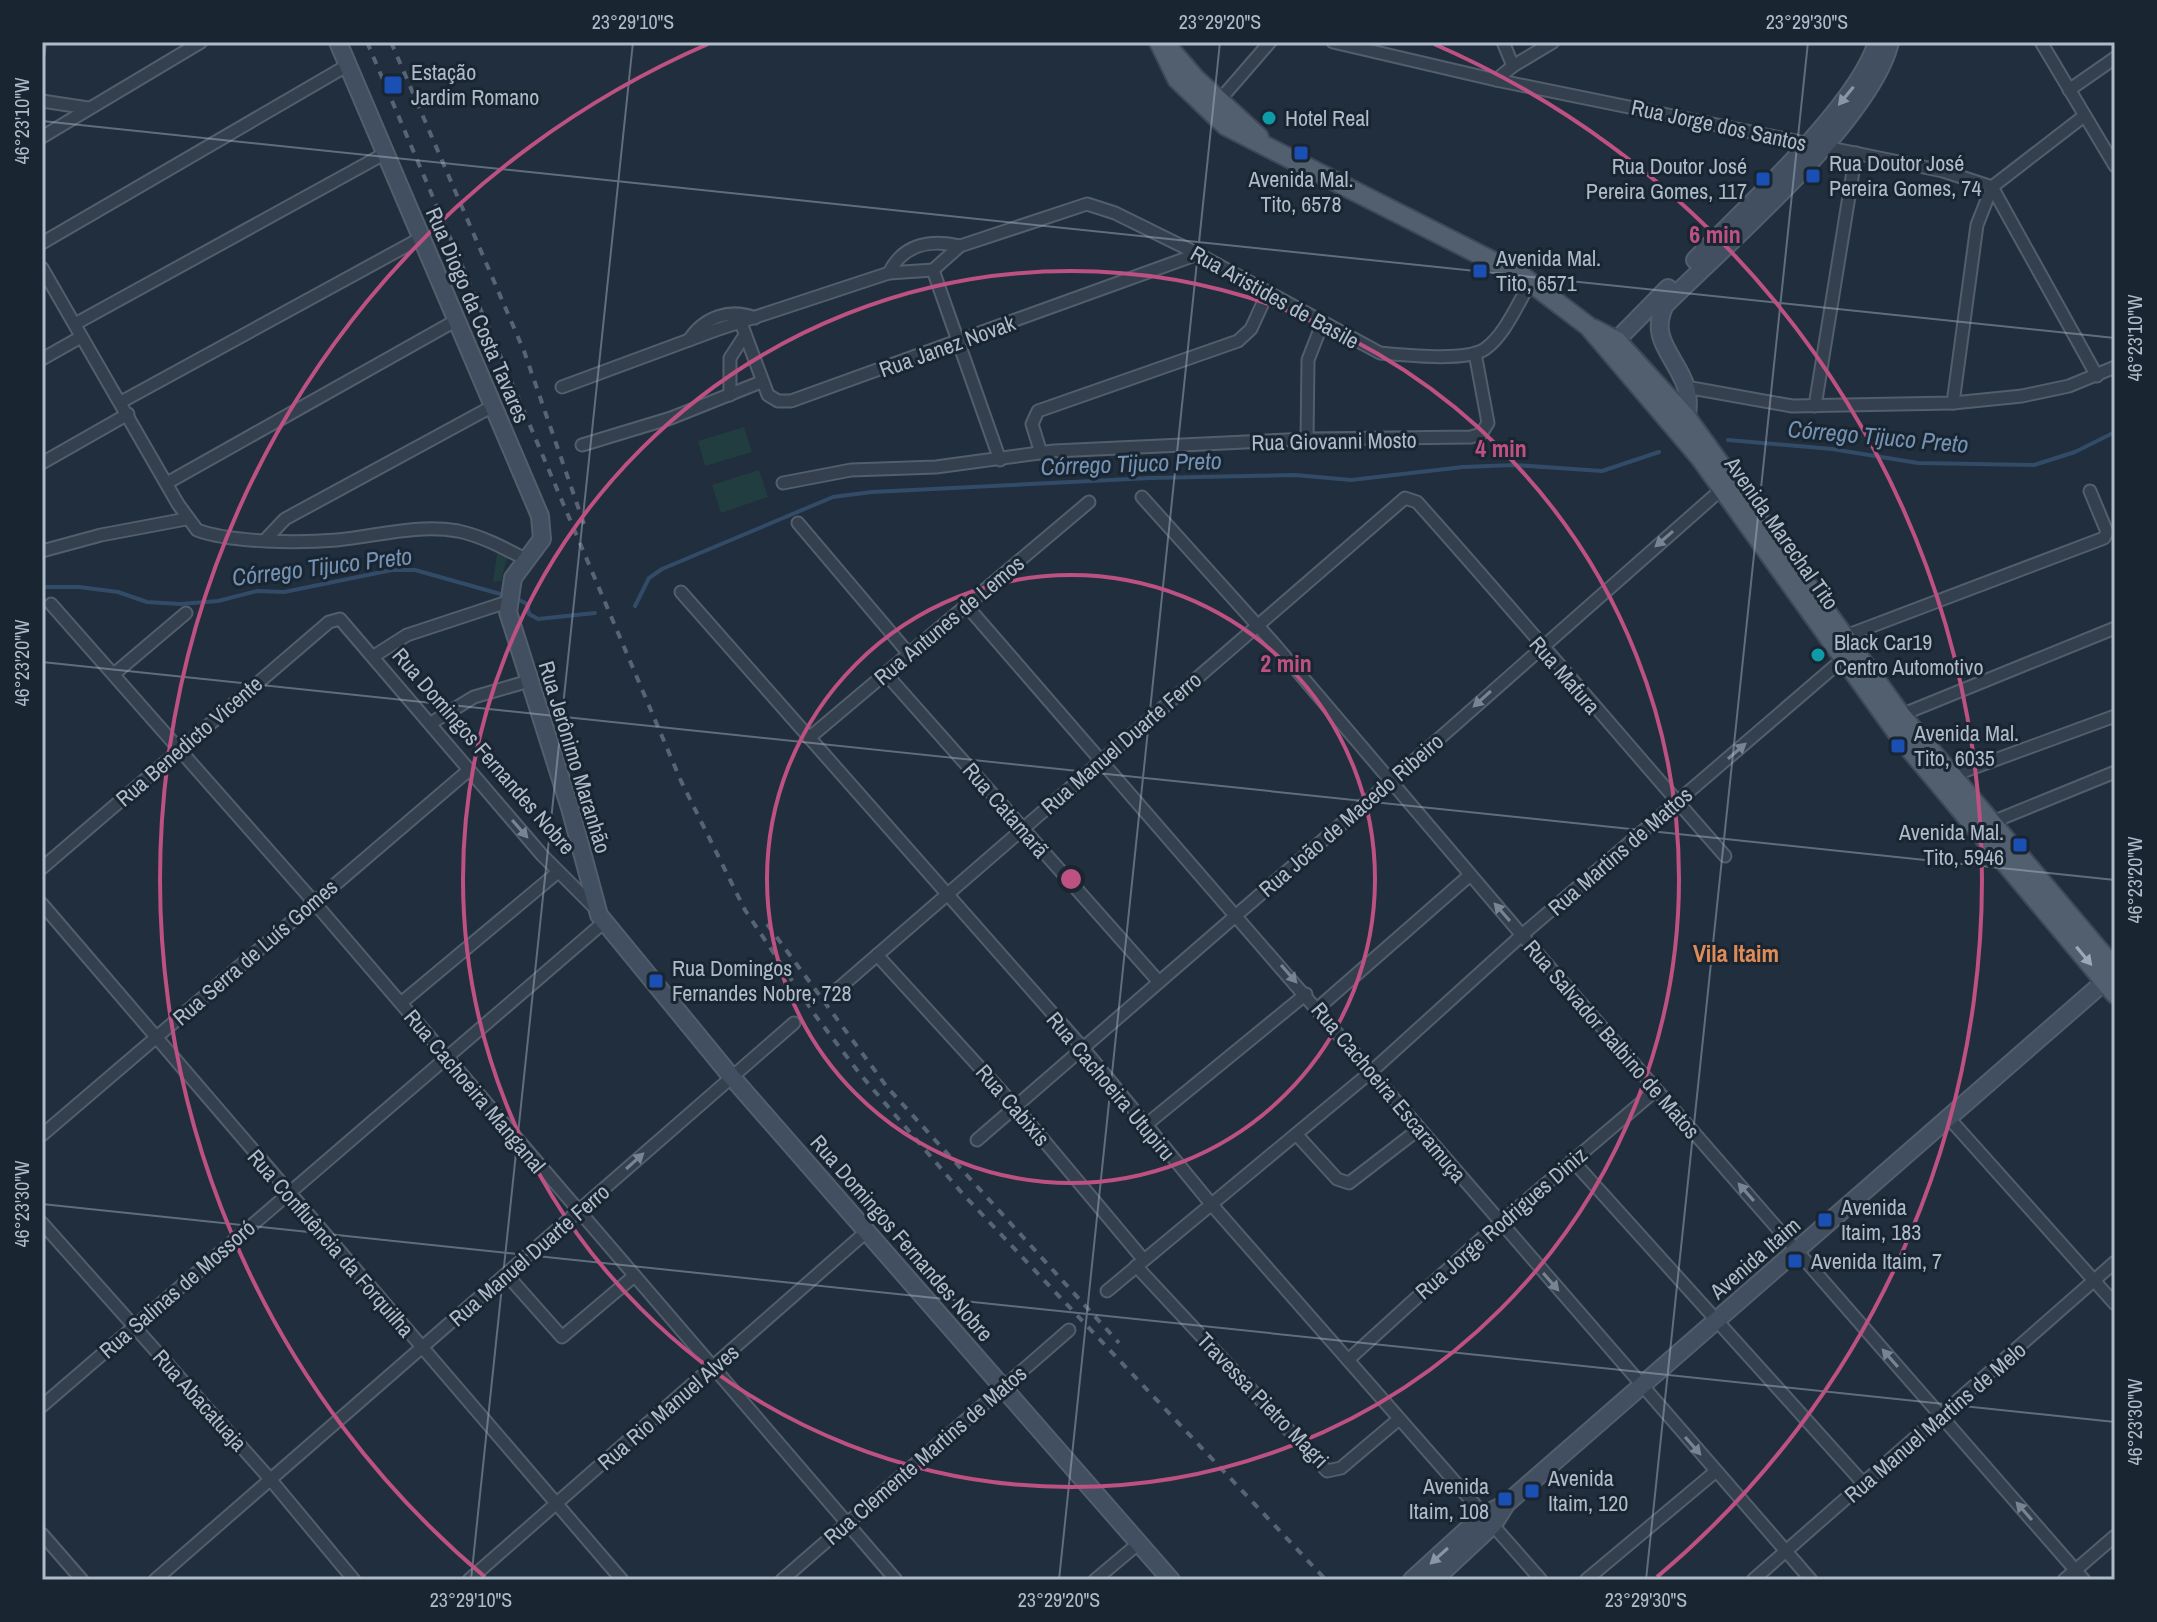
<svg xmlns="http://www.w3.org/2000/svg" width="2157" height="1622" viewBox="0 0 2157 1622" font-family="'Archivo Narrow',sans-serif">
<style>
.green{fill:#223d3f}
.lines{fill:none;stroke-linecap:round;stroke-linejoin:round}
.stream{stroke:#324b67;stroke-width:4}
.street-casing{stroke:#535e6c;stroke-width:15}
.secondary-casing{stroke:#535e6c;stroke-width:20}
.primary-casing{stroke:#3e4957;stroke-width:22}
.street{stroke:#34404e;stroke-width:11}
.secondary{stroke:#424f61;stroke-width:16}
.primary{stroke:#525f6e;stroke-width:18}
.rail{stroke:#566475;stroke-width:4;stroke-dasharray:8 8;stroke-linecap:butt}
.oneway{fill:#8a95a5}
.oneway2{fill:#788492}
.oneway3{fill:#9da9b7}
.ticks{fill:none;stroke:#b0bbc9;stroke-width:2;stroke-opacity:0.45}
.ring{fill:none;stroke:#bc5182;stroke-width:4}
.transit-dot{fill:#1a4fb4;stroke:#1a2532;stroke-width:3}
.culture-dot{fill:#0f9aa8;stroke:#1a2532;stroke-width:3}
.labels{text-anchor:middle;stroke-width:6;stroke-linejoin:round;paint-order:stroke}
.poi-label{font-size:22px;fill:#b0bbc9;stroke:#1a2532;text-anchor:start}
.street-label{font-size:22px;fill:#b0bbc9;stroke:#1a2532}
.water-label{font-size:24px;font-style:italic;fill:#7493b4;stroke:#1a2532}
.neighbourhood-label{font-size:24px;font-weight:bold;fill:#df8b55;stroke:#1a2532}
.centre{fill:#bc5182;stroke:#1a2532;stroke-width:4}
.ring-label{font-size:24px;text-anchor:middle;font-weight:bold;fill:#bc5182;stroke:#1a2532;stroke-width:6;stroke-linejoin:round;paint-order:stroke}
.neatline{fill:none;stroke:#b0bbc9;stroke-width:3}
.ticks-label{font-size:20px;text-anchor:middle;fill:#b0bbc9}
</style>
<rect width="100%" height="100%" fill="#202e3e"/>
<!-- green -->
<g class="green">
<polygon points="744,427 752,452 705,466 698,441"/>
<polygon points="759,470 768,497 721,513 712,485"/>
<polygon points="498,547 508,553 501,581 493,582"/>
</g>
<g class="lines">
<!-- stream -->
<g class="stream">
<polyline points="1728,440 1832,449 1918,463 2034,465 2075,452 2115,432"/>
<polyline points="42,587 79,587 118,592 147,602 180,604 218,601 257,591 284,592 392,570 415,570 504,595"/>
<polyline points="513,597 527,604 529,614 538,619 595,613"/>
<polyline points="635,606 649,578 662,569 833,497 872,492 1150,478 1295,475 1351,480 1463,467 1515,465 1602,471 1659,452"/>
</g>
<defs>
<g id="street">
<polyline points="1333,42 1496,80 1943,171 1992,187 2084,116"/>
<polyline points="2041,42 2115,166"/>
<polyline points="1513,66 1553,42"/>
<polyline points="1496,80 1513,66 1503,42"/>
<polyline points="2069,90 2115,58"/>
<polyline points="42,101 88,108"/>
<polyline points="1218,102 1270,42"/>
<polyline points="42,137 201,42"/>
<polyline points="1992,187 2097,376"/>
<polyline points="42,243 348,65"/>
<path d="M42 268 178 504 197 530C232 543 299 543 337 540 378 536 416 524 458 531 482 536 504 548 525 559"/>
<polyline points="933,270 1000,460"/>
<path d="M889 273C903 244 931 239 960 246"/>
<polyline points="741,323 768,395 778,401 791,401 1198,254"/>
<polyline points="75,324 384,154"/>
<path d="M689 340C704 317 730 308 755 318"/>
<polyline points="42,359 81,337"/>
<path d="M562 387 716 330 889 273 933 270 960 246 1087 204 1115 213 1198 254 1380 353C1404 355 1466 362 1485 349 1506 334 1518 302 1531 282"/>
<polyline points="1686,387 1792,406 1953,403 2022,396 2069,386 2115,367"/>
<polyline points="730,395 730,358 745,335"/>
<polyline points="121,402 421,238"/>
<polyline points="1953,403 1977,225 1992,187"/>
<polyline points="1815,406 1856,153"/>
<polyline points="1307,439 1308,360 1322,324"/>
<polyline points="582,445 671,418 761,382"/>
<polyline points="1041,453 1032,424 1038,411 1238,341 1251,329 1267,294"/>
<polyline points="42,463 128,414"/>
<polyline points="167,483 455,321"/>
<polyline points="783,483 851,470 936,467 1054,451 1307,439 1471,437 1481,434 1488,423 1475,353"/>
<polyline points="1142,497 1276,646 1532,947 2084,1580"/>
<polyline points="798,523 909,654"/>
<polyline points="267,538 285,519 493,406"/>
<polyline points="42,551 101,535 186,519"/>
<polyline points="681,592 1083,1048 1212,1205 1541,1580"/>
<polyline points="51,604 313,901 896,1580"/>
<polyline points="966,605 1811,1580"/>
<polyline points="1843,637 2104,538 2107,532 2090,491"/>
<polyline points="374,656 407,635 507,602"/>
<polyline points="114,674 186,613"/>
<polyline points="886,674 1159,982"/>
<polyline points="1901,715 2115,628"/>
<polyline points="431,723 474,697 529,681"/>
<polyline points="809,738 1089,502"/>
<polyline points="1951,776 2115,716"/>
<polyline points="1990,823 2115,772"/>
<polyline points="42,868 329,622 340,619 542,855 596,909"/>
<polyline points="42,904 622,1580"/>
<polyline points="877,955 1015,1106 1143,1259"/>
<path d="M838 989 1405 498 1417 502C1521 618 1622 739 1725 856"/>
<polyline points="401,1003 558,872"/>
<polyline points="1318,1008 1470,875"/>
<polyline points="1947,1116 2115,1304"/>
<polyline points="1147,1124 1306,994"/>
<polyline points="42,1135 469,770"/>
<polyline points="1297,1135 1337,1179 1349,1183 1419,1129"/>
<polyline points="977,1140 1390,782 1723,488"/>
<polyline points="1572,1160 1864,1484"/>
<polyline points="42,1223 270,1479 354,1580"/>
<polyline points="1136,1266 1327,1471 1341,1468 1399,1419"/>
<polyline points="507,1275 562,1337 633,1277"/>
<polyline points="1107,1291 1372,1071 1522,935 1842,660"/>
<polyline points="1348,1360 1480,1240 1656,1090"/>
<polyline points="42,1406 603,923"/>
<polyline points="42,1534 82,1580"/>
<polyline points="155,1580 794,1023"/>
<polyline points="469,1580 866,1232"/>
<polyline points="782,1580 1069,1330"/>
<polyline points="1095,1580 1139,1543"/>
<polyline points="1586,1580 1715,1472"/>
<polyline points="1753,1580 2115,1262"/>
<polyline points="2064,1580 2115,1536"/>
</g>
<g id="secondary">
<polyline points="338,42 540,516 542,539 513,578 508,612 570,808 599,915 730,1075 1171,1580"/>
<path d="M1695 260C1744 209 1858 106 1877 42"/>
<polyline points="1608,349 1668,288"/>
<path d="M1687 418C1688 408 1689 397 1686 387 1676 356 1648 339 1665 305 1725 245 1872 120 1890 42"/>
<polyline points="1412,1580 1483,1515 1506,1504 2112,975"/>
<polyline points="1434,1580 1493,1525 1505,1506"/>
</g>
<g id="primary">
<polyline points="1159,42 1177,79 1226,126 1522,276 1588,326 1701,459 1903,741 2115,994"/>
<polyline points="1164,42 1195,78 1259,137"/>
<polyline points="1594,329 1617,341 1687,418 1901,715 2115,969"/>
</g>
</defs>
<!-- street casing -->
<use href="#street" class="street-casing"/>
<!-- secondary casing -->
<use href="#secondary" class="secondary-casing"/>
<!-- primary casing -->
<use href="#primary" class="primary-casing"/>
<!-- street -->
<use href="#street" class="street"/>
<!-- secondary -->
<use href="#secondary" class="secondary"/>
<!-- primary -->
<use href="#primary" class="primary"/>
<!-- rail -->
<g class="rail">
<polyline points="367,42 681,781 745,910 815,1015 860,1074 962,1193 1326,1580"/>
<polyline points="391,42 524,351 584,524"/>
<polyline points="767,924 887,1087 1119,1343"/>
</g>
</g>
<!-- one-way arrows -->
<defs><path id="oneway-solid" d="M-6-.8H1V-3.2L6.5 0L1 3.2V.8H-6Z" transform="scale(2)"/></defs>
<g class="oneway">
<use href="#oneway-solid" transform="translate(1846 96) rotate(129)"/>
<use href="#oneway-solid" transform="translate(1439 1556) rotate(138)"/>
</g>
<g class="oneway2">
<use href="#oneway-solid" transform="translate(1664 539) rotate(139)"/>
<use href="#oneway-solid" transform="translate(1482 699) rotate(138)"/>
<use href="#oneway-solid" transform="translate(1737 751) rotate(-41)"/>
<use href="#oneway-solid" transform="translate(520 829) rotate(49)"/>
<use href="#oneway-solid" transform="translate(1502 912) rotate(-131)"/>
<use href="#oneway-solid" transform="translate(1289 974) rotate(49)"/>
<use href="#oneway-solid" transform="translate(635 1161) rotate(-42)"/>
<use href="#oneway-solid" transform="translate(1746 1192) rotate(-131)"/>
<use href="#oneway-solid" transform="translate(1551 1282) rotate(49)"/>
<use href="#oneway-solid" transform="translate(1890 1358) rotate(-131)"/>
<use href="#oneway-solid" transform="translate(1693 1446) rotate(49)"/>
<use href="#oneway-solid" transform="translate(2024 1511) rotate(-131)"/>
</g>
<use class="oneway3" href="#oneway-solid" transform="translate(2084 956) rotate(50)"/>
<!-- ticks -->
<path class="ticks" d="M42 76 46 42M42 121 2115 338M42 662 2115 880M42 1204 2115 1422M471 1580 633 42M1059 1580 1220 42M1646 1580 1808 42"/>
<!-- distance rings -->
<g class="ring">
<circle cx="1071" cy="879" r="304"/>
<circle cx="1071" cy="879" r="608"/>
<path d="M485 1577A911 911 0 0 1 708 44M1434 44A911 911 0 0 1 1657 1577"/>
</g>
<!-- markers -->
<g class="transit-dot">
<rect x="383" y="75" width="20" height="20" rx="4"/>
<rect x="1293" y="145" width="16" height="16" rx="4"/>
<rect x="1805" y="168" width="16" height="16" rx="4"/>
<rect x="1755" y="171" width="16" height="16" rx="4"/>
<rect x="1472" y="263" width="16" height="16" rx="4"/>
<rect x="1890" y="738" width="16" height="16" rx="4"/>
<rect x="2012" y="837" width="16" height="16" rx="4"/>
<rect x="648" y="973" width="16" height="16" rx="4"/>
<rect x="1817" y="1212" width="16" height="16" rx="4"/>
<rect x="1787" y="1253" width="16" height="16" rx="4"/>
<rect x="1524" y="1483" width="16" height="16" rx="4"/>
<rect x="1497" y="1491" width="16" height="16" rx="4"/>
</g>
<g class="culture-dot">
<circle cx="1269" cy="118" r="8"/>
<circle cx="1818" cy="655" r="8"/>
</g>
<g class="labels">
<!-- poi labels -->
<g class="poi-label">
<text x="411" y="80">Estação<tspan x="411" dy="25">Jardim Romano</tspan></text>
<text x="1285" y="126">Hotel Real</text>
<text x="1829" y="171">Rua Doutor José<tspan x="1829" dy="25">Pereira Gomes, 74</tspan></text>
<text x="1747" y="174" text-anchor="end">Rua Doutor José<tspan x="1747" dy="25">Pereira Gomes, 117</tspan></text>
<text x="1301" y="187" text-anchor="middle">Avenida Mal.<tspan x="1301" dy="25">Tito, 6578</tspan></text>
<text x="1496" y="266">Avenida Mal.<tspan x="1496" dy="25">Tito, 6571</tspan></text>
<text x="1834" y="650">Black Car19<tspan x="1834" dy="25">Centro Automotivo</tspan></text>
<text x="1914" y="741">Avenida Mal.<tspan x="1914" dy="25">Tito, 6035</tspan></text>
<text x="2004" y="840" text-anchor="end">Avenida Mal.<tspan x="2004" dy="25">Tito, 5946</tspan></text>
<text x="672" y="976">Rua Domingos<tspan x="672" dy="25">Fernandes Nobre, 728</tspan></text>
<text x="1841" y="1215">Avenida<tspan x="1841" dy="25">Itaim, 183</tspan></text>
<text x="1811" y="1269">Avenida Itaim, 7</text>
<text x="1548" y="1486">Avenida<tspan x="1548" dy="25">Itaim, 120</tspan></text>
<text x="1489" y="1494" text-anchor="end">Avenida<tspan x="1489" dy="25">Itaim, 108</tspan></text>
</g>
<!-- street labels -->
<g class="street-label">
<text transform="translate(1719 125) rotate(12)" y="8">Rua Jorge dos Santos</text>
<text transform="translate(1275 297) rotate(29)" y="8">Rua Aristides de Basile</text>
<text transform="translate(478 315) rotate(67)" y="8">Rua Diogo da Costa Tavares</text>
<text transform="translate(947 346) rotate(-20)" y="8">Rua Janez Novak</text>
<text transform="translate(1334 441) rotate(-1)" y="8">Rua Giovanni Mosto</text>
<text transform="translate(1782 533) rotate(55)" y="8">Avenida Marechal Tito</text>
<text transform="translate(949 620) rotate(-40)" y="8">Rua Antunes de Lemos</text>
<text transform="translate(1565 675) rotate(49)" y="8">Rua Mafura</text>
<text transform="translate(189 741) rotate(-41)" y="8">Rua Benedicto Vicente</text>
<text transform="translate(1121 743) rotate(-41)" y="8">Rua Manuel Duarte Ferro</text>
<text transform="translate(484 751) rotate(49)" y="8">Rua Domingos Fernandes Nobre</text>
<text transform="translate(575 757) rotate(73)" y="8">Rua Jerônimo Maranhão</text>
<text transform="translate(1006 810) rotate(49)" y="8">Rua Catamarã</text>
<text transform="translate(1351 815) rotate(-41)" y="8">Rua João de Macedo Ribeiro</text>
<text transform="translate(1620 851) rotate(-41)" y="8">Rua Martins de Mattos</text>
<text transform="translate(255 952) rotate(-41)" y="8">Rua Serra de Luís Gomes</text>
<text transform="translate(1612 1039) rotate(49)" y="8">Rua Salvador Balbino de Matos</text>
<text transform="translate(1111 1086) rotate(50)" y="8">Rua Cachoeira Utupiru</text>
<text transform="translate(475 1091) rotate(50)" y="8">Rua Cachoeira Manganal</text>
<text transform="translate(1389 1092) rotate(50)" y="8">Rua Cachoeira Escaramuça</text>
<text transform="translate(1013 1105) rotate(49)" y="8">Rua Cabixis</text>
<text transform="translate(1501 1223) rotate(-41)" y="8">Rua Jorge Rodrigues Diniz</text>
<text transform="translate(902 1238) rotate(49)" y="8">Rua Domingos Fernandes Nobre</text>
<text transform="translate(331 1243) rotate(49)" y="8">Rua Confluência da Forquilha</text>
<text transform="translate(529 1255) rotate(-41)" y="8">Rua Manuel Duarte Ferro</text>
<text transform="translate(1755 1258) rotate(-41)" y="8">Avenida Itaim</text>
<text transform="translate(177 1289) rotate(-41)" y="8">Rua Salinas de Mossoró</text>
<text transform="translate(200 1400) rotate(48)" y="8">Rua Abacatuaja</text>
<text transform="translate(1263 1400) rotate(46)" y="8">Travessa Pietro Magri</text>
<text transform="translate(668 1407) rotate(-41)" y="8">Rua Rio Manuel Alves</text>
<text transform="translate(1935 1422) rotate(-41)" y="8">Rua Manuel Martins de Melo</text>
<text transform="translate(925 1455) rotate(-41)" y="8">Rua Clemente Martins de Matos</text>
</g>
<!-- water labels -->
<g class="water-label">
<text transform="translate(1878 437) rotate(5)" y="8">Córrego Tijuco Preto</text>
<text transform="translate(1131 464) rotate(-2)" y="8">Córrego Tijuco Preto</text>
<text transform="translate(322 567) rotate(-7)" y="8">Córrego Tijuco Preto</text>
</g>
<!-- neighbourhood labels -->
<g class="neighbourhood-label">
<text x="1736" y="962">Vila Itaim</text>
</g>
</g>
<circle cx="1071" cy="879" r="12" class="centre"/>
<g class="ring-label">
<text x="1715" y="243">6 min</text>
<text x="1501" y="457">4 min</text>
<text x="1286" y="672">2 min</text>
</g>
<!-- border -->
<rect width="2157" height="1622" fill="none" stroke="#1a2532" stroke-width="88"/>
<rect x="44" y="44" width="2069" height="1534" class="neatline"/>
<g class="ticks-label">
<text x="633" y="29">23°29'10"S</text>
<text x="1220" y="29">23°29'20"S</text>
<text x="1807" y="29">23°29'30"S</text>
<text transform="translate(22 121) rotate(-90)" y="7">46°23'10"W</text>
<text transform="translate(2135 338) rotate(-90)" y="7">46°23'10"W</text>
<text transform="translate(22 663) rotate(-90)" y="7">46°23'20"W</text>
<text transform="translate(2135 880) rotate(-90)" y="7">46°23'20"W</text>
<text transform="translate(22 1204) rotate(-90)" y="7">46°23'30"W</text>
<text transform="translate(2135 1422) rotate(-90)" y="7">46°23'30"W</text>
<text x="471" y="1607">23°29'10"S</text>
<text x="1059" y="1607">23°29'20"S</text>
<text x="1646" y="1607">23°29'30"S</text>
</g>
</svg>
